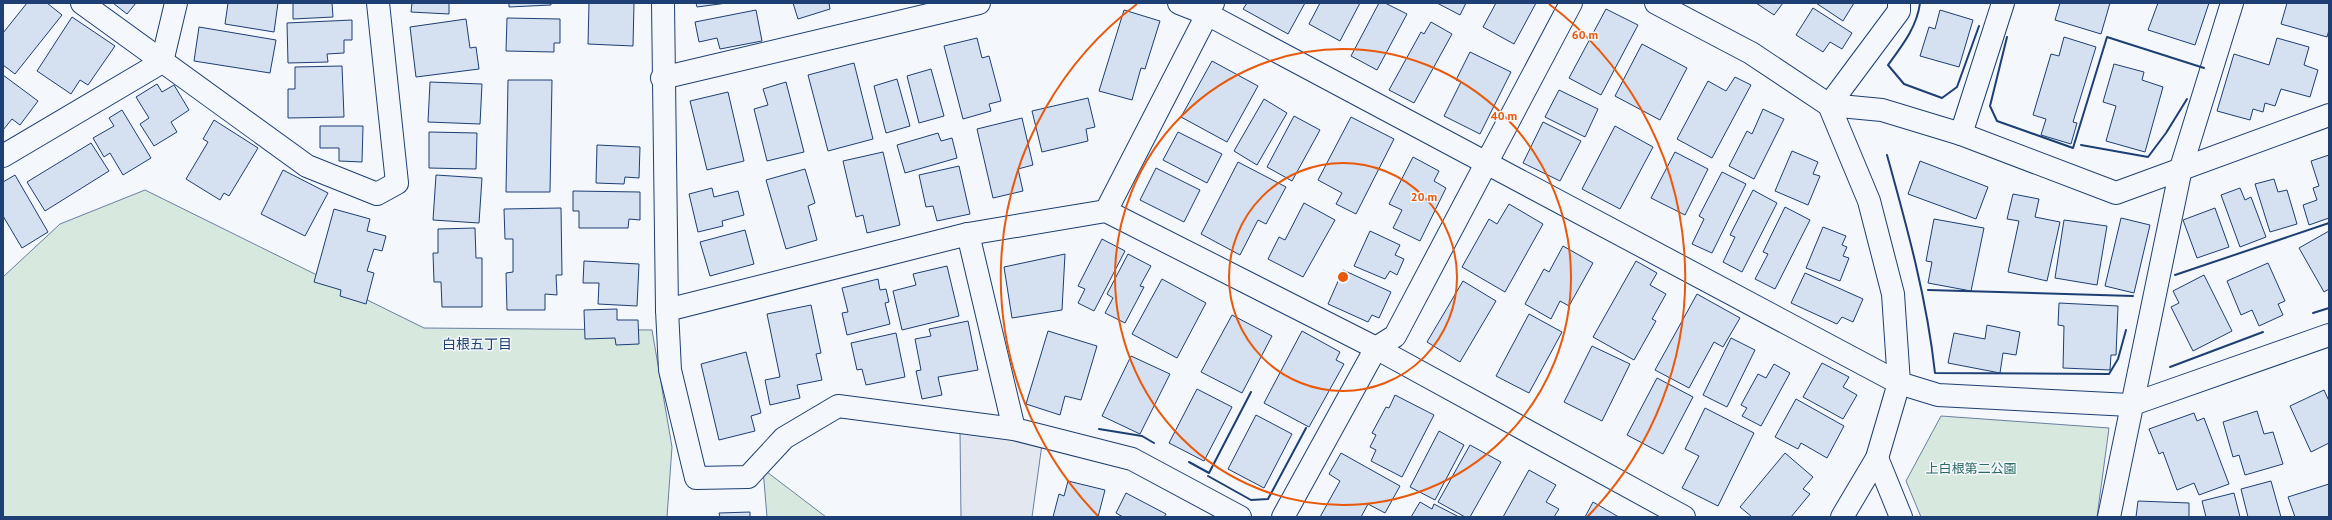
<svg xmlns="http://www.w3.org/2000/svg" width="2332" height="520" viewBox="0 0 2332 520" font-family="'PT Sans','Noto Sans JP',sans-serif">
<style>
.green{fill:#d7e8df;stroke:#687fa3}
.parking{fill:#e3e8f0;stroke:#687fa3}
.building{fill:#d5e0f0;stroke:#1d3f73}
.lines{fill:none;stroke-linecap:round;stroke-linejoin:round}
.street-casing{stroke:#1d3f73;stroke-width:24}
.secondary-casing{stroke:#1d3f73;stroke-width:24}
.street{stroke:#f4f7fb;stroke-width:22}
.secondary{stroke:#f4f7fb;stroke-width:22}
.wall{stroke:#1d3f73;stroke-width:2}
.ring{fill:none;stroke:#e8590c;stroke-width:2}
.labels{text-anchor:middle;stroke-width:3;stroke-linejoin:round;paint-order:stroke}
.park-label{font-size:13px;fill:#2c6c60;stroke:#f4f7fb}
.neighbourhood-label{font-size:14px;fill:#1d3f73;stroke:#f4f7fb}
.centre{fill:#e8590c;stroke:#f4f7fb;stroke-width:2}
.ring-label{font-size:12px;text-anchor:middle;font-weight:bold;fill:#e8590c;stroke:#f4f7fb;stroke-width:3;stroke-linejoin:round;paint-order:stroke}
</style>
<rect width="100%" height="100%" fill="#f4f7fb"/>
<!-- green -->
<g class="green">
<polygon points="145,190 424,328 652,330 672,447 667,517 3,517 3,277 60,224"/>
<polygon points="1941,416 2109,428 2097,517 1921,517 1906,481"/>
<polygon points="763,469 826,517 767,517"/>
</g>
<!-- parking -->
<polygon class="parking" points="960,431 1042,444 1032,517 961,517"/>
<!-- building -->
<g class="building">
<polygon points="27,3 47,3 62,15 15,74 3,65 3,33"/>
<polygon points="113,3 136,3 127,14"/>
<polygon points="228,3 278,3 274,32 225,24"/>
<polygon points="293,3 332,3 333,17 293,19"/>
<polygon points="412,3 449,3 449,14 411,12"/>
<polygon points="509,3 551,3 551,5 509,7"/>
<polygon points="589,3 634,3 633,46 588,44"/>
<polygon points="696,3 727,3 697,7"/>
<polygon points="793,3 829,3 830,9 798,19"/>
<polygon points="1247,3 1305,3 1288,34 1243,9"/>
<polygon points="1320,3 1360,3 1340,41 1309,24"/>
<polygon points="1379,3 1385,3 1407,14 1377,70 1351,56"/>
<polygon points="1437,3 1466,3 1460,15"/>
<polygon points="1496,3 1536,3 1514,44 1483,27"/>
<polygon points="1756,3 1783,3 1774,15"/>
<polygon points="1816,3 1854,3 1843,21"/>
<polygon points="2060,3 2110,3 2101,34 2055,20"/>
<polygon points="2158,3 2209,3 2195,45 2148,30"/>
<polygon points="2287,3 2329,3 2329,30 2327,37 2281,24"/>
<polygon points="1813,8 1852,33 1842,49 1830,42 1823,52 1796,35"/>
<polygon points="1606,9 1638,25 1601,95 1569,78"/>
<polygon points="756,10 762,41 720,49 717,38 699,42 695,22"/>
<polygon points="1124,10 1160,21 1145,69 1141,68 1132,100 1099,91"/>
<polygon points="1940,10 1973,20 1959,67 1920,56 1929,27 1935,29"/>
<polygon points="72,17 115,46 88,85 80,80 71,94 37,71"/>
<polygon points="507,18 560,19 560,43 554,43 554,52 506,51"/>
<polygon points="466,19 470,48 476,47 479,69 416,77 410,27"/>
<polygon points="352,20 352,40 344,40 344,53 327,54 328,62 288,63 287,23"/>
<polygon points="1431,22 1452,34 1414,103 1389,90 1421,32 1424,34"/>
<polygon points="199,27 276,40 270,73 194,61"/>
<polygon points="2064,37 2096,47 2073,122 2077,123 2071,144 2041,135 2046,119 2033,115 2051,54 2059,56"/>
<polygon points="977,38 982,58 989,56 1001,101 989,104 991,111 963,119 944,46"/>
<polygon points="2277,38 2309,47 2304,65 2318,70 2310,97 2281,89 2275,106 2265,103 2263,112 2253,109 2250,120 2217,111 2234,54 2269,65"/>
<polygon points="1642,44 1687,68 1660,120 1615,96"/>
<polygon points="1470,52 1511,72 1480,134 1444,116 1461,82 1456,80"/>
<polygon points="1212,61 1258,86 1227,142 1181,117"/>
<polygon points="854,63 873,139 828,151 808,75"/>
<polygon points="2114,64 2144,72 2142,80 2163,87 2145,152 2106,141 2116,106 2103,102"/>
<polygon points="342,66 344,117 288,118 288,89 295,89 295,67"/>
<polygon points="931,69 944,116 919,123 907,76"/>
<polygon points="3,75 38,101 20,125 12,119 3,130"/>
<polygon points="1735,77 1751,85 1712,158 1677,139 1708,81 1726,91"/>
<polygon points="897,79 910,126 886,133 874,86"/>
<polygon points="508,80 552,80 550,192 506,192"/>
<polygon points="430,82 482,84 480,124 428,122"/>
<polygon points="786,82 804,152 767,161 754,109 768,105 763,89"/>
<polygon points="157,84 162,92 174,85 189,110 171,122 177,132 154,146 140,124 149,118 136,97"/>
<polygon points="1559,90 1598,109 1585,137 1545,117"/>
<polygon points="728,92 744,161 707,170 690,101"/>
<polygon points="1088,98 1095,127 1086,129 1088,141 1042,152 1032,111"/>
<polygon points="1264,99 1287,113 1257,165 1234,151"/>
<polygon points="1763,109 1784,119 1754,179 1729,166 1747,131 1752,134"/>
<polygon points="122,110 151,158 123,175 110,153 104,157 93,138 114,126 109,118"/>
<polygon points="1294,116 1320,130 1292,181 1267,167"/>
<polygon points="1351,117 1394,139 1356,214 1336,204 1342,193 1318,180"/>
<polygon points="1022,118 1033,165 1018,169 1023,191 993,198 977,129"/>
<polygon points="214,120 258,148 229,196 224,193 220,200 186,179 208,142 203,139"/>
<polygon points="1543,122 1581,141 1560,181 1523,163"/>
<polygon points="320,126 363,126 362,162 339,161 339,148 320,148"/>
<polygon points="1615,126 1653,147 1620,209 1582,189"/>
<polygon points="429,132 477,133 476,169 429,168"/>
<polygon points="1178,132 1222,154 1207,183 1163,160"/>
<polygon points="938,133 941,141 952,138 957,158 905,173 897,145"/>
<polygon points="91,143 109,171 45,211 27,182"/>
<polygon points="597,145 640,147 639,178 625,177 624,184 596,183"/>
<polygon points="1792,151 1818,162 1813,174 1820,176 1808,205 1775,191"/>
<polygon points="883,152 900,225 867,233 863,215 856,217 843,161"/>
<polygon points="1675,152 1708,169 1685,215 1651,198"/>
<polygon points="2329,155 2329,218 2309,225 2303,205 2317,200 2313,188 2319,186 2311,161"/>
<polygon points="1413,157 1439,171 1434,181 1446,188 1420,241 1393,228 1402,210 1389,204"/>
<polygon points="1920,161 1988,187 1976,219 1908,194"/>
<polygon points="1238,162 1286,187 1266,224 1258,220 1240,255 1201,234"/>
<polygon points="959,166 970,214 937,221 933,206 926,207 919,175"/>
<polygon points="1156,168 1200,190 1184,222 1140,200"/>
<polygon points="805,169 815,203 808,206 817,240 786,249 766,180"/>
<polygon points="283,170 328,193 305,236 261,214"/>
<polygon points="1722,172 1746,184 1712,253 1692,244 1704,219 1699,216"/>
<polygon points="15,175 48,232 22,248 3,216 3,182"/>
<polygon points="436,175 482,178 479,223 433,220"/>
<polygon points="2274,179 2278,192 2287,190 2297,224 2270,232 2255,184"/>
<polygon points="712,188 714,197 738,191 744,215 722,221 723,226 698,232 689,194"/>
<polygon points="2240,188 2245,200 2251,197 2266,237 2240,247 2221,195"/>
<polygon points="1753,190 1777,203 1742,272 1723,262 1735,237 1730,235"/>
<polygon points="573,191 640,192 640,220 629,219 628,228 579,228 579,211 573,211"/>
<polygon points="2013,194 2039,199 2035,217 2060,222 2047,281 2008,272 2019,221 2007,219"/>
<polygon points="1304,203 1335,220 1303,277 1268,259 1279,237 1285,240"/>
<polygon points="1509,204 1543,224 1505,292 1462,267 1489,219 1497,224"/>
<polygon points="1785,207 1810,220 1775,289 1755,279 1768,254 1763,252"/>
<polygon points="561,208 562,275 556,275 557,295 545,294 545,310 507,310 506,273 513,272 513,239 505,239 504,209"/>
<polygon points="2215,208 2229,247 2197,258 2183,220"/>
<polygon points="334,209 370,219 367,231 386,236 382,251 374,249 367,271 374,273 366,304 340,296 341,290 314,282"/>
<polygon points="2121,218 2150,225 2134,293 2105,286"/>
<polygon points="1934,219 1984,228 1971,291 1928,283 1932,262 1926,261"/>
<polygon points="2064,220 2107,226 2097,285 2055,278"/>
<polygon points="1823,227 1846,236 1842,245 1847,247 1843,256 1849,258 1840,281 1806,268"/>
<polygon points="475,228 476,258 482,258 482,307 442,307 441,282 434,282 433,253 438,253 438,229"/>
<polygon points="745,230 754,264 710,276 700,242"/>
<polygon points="1370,231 1400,245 1395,255 1404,259 1397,275 1390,271 1385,279 1354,266"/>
<polygon points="2329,231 2329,289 2324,292 2299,248"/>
<polygon points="1102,239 1125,251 1094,311 1078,303 1085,289 1078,286"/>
<polygon points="1563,246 1593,263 1569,306 1560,301 1551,319 1525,304 1544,269 1549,272"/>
<polygon points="1065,254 1062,310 1012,318 1004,267"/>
<polygon points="1128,254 1151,266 1140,286 1144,287 1125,323 1105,313 1113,298 1107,294"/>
<polygon points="584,261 639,264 637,306 598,304 599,283 583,283"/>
<polygon points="1636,261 1657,273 1650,285 1666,294 1652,319 1656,321 1634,360 1593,337"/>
<polygon points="2268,263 2285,301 2278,304 2283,315 2259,326 2252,310 2241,315 2227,281"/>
<polygon points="947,266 959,316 902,330 893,291 916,285 913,274"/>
<polygon points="1343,270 1391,292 1379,318 1372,315 1368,322 1328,304"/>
<polygon points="1805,273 1863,299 1853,322 1842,317 1837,324 1791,303"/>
<polygon points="2204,275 2232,331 2193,351 2171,307 2179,303 2173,291"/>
<polygon points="878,279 880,290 886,289 889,302 885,303 890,324 847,335 842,313 848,312 842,288"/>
<polygon points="1162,279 1206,303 1177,358 1132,334"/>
<polygon points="1463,281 1496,301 1460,362 1427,342"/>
<polygon points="1697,294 1740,318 1723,347 1714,342 1689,388 1655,370"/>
<polygon points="2059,303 2118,306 2116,355 2111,355 2110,370 2063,368 2064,326 2058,325"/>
<polygon points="811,305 821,353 816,354 822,380 797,385 800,398 770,405 765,380 780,377 767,314"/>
<polygon points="617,309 617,320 638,320 639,344 616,345 615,338 585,339 584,310"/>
<polygon points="1529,314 1562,332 1529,393 1496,376"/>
<polygon points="1232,315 1272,336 1242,393 1201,372"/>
<polygon points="968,321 978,370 938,377 942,395 922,399 916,371 921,370 915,339 931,336 929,329"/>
<polygon points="1987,325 2020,332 2016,355 2003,353 2000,373 1948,363 1954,333 1985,339"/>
<polygon points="1048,331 1097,346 1081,400 1065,396 1060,415 1026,404"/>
<polygon points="1302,331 1340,352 1336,360 1344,364 1309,427 1264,403"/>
<polygon points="896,333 905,377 866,385 862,369 857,370 851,343"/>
<polygon points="1731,338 1755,350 1727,407 1703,395"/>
<polygon points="1592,346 1630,364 1602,421 1564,402"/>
<polygon points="746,352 761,413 751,416 755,431 719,440 701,364"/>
<polygon points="1131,356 1170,374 1140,434 1102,416"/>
<polygon points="1822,363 1849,377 1843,387 1857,395 1843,419 1803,397"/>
<polygon points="1774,364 1790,373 1761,426 1742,416 1747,408 1741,405 1758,374 1766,378"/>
<polygon points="1657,378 1693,397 1663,454 1627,435"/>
<polygon points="1197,389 1232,407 1204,461 1169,443"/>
<polygon points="2324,390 2329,401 2329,443 2311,452 2290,406"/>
<polygon points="1395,395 1434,415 1402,477 1371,461 1376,450 1370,447 1376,435 1372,433 1386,407 1389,408"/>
<polygon points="1796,399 1844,426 1827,458 1801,443 1798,449 1775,437"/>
<polygon points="1705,408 1754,433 1718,506 1682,488 1699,456 1685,449"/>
<polygon points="2257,411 2264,434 2273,432 2283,464 2245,475 2239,455 2233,457 2223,422"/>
<polygon points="2194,413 2197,421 2204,418 2229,484 2199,495 2194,483 2177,490 2163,452 2159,454 2149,429"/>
<polygon points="1256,415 1292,434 1264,488 1228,469"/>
<polygon points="1439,431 1464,445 1435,500 1410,487"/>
<polygon points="1470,445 1501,462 1470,517 1465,517 1438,502"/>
<polygon points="1341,453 1400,486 1385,513 1368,504 1361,517 1320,517 1340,481 1329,474"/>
<polygon points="1785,453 1813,477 1803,489 1810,494 1791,517 1752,517 1740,507"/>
<polygon points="1529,470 1556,485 1546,502 1559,509 1554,517 1503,517"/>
<polygon points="1068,481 1105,490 1098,517 1053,517 1059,494 1064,496"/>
<polygon points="2271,481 2281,517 2248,517 2241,489"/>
<polygon points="2329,484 2329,517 2295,517 2288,497"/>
<polygon points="1126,493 1166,514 1164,517 1123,517 1116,513"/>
<polygon points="2234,493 2240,517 2206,517 2202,501"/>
<polygon points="2138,501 2189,503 2189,517 2136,517"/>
<polygon points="1420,502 1432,509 1434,504 1459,517 1411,517"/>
<polygon points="1593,502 1617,516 1619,517 1585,517"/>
<polygon points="750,512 750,517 720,517 719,513"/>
</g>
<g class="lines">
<defs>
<g id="street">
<polyline points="82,3 307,166 377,194 397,183 378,3"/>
<polyline points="663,3 667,310 670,370 696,478 748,477 784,438 838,406 1014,429 1132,459 1240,517"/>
<polyline points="1179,3 1207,14 1899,383 1938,395 2130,405 2329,335"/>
<polyline points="662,78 979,3"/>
<polyline points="1829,105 1899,11 1899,3"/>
<polyline points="1961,134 2003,3"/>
<polyline points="3,156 162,62 176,3"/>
<polyline points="1106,211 1213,3"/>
<polyline points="968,234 1014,429"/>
<polyline points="667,310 968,234 1106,211 1376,348 1684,517"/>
<polyline points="1877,458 1901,517"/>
<polyline points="1283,517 1376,348 1395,336 1571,3"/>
<polyline points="2109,517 2181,168 2232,3"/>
</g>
<g id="secondary">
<polyline points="1656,3 1751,53 1829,105 1869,201 1893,294 1899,383 1877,458 1842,517"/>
<polyline points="1829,105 1882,110 1961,134 2116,193 2329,115"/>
</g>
</defs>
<!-- street casing -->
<use href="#street" class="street-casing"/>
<!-- secondary casing -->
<use href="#secondary" class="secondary-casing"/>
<!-- street -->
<use href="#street" class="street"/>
<!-- secondary -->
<use href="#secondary" class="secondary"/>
<!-- wall -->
<g class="wall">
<path d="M1920 3C1917 27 1902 46 1888 65L1904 84 1942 98 1957 87 1979 26"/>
<polyline points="2007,37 1990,106 1997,121 2073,148 2107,37 2204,68"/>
<polyline points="2081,145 2148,157 2166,133 2187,99"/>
<path d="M1887 155C1907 227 1927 299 1935 373L2109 374 2118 359 2126 330"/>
<polyline points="2175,275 2329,223"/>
<polyline points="1928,290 2133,296"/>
<polyline points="2313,313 2329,308"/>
<polyline points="2170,367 2263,332"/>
<polyline points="1099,429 1142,436 1154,443"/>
<polyline points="1189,462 1209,473 1251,392"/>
<polyline points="1208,476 1251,500 1268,499 1306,428"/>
</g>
</g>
<!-- distance rings -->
<g class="ring">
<circle cx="1343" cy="277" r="114"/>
<circle cx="1343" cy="277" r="228"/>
<path d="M1099 517A342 342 0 0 1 1137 4M1549 4A342 342 0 0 1 1587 517"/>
</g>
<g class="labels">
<!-- park labels -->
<g class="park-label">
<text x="1971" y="473">上白根第二公園</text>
</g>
<!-- neighbourhood labels -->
<g class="neighbourhood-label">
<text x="477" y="349">白根五丁目</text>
</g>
</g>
<circle cx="1343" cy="277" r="6" class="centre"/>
<g class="ring-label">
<text x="1585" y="39">60 m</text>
<text x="1504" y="120">40 m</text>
<text x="1424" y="201">20 m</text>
</g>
<!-- border -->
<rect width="2332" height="520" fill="none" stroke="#1d3f73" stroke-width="8"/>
</svg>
